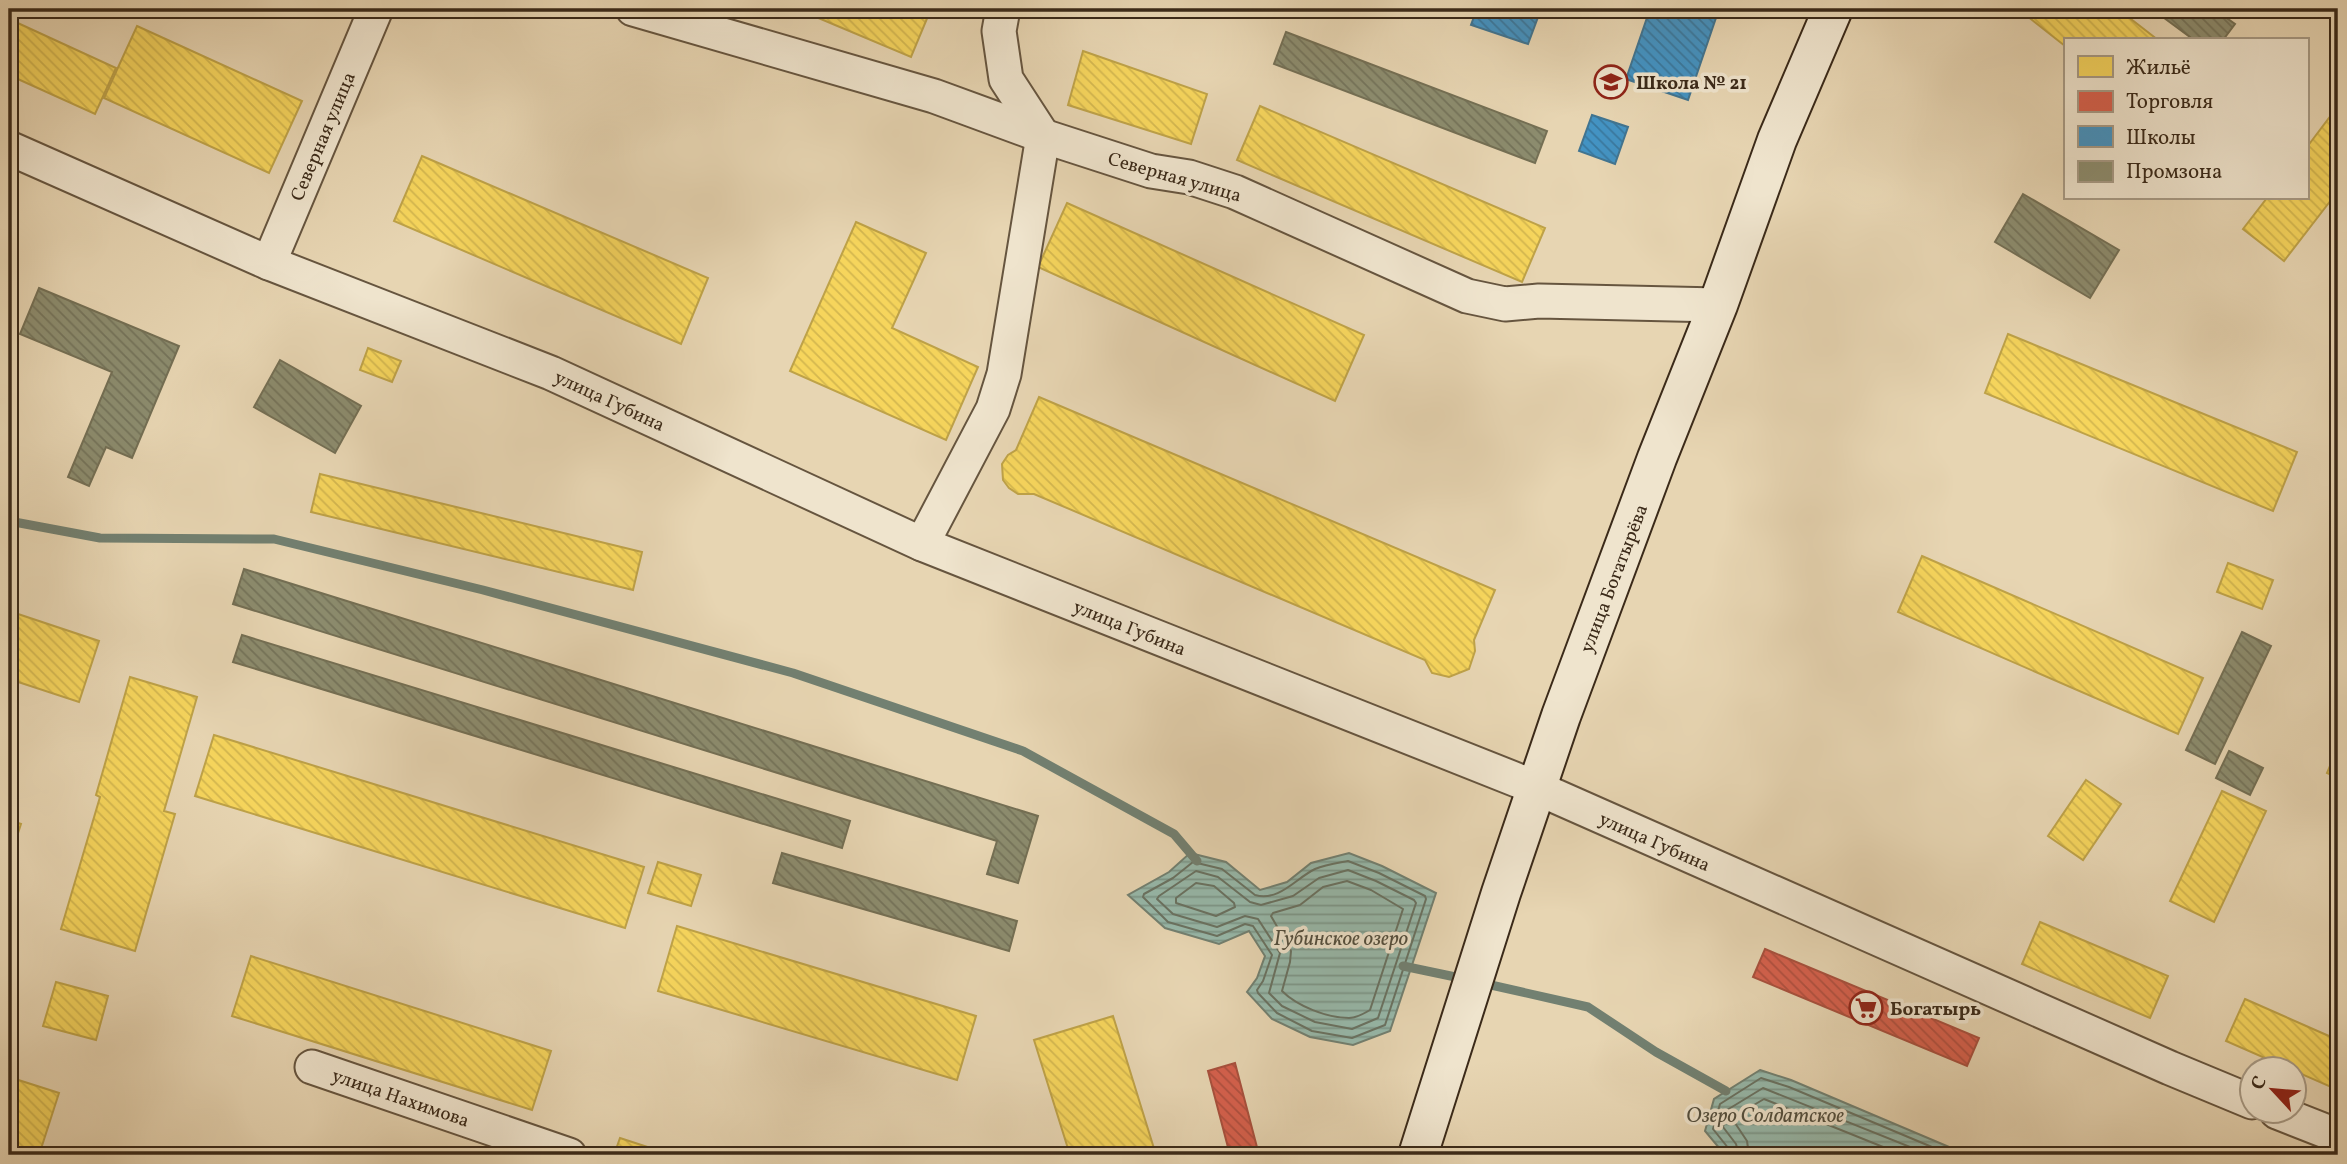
<svg xmlns="http://www.w3.org/2000/svg" width="2347" height="1164" viewBox="0 0 2347 1164" font-family="Vollkorn,serif">
<style>
.water{fill:url(#water-rules);stroke:#728071;stroke-width:2}
.homes{fill:url(#homes-back-hatch);stroke:#bea248;stroke-width:2}
.shops{fill:url(#shops-back-hatch);stroke:#a8503d;stroke-width:2}
.schools{fill:url(#schools-back-hatch);stroke:#417490;stroke-width:2}
.industry{fill:url(#industry-back-hatch);stroke:#746f54;stroke-width:2}
.lines{fill:none;stroke-linecap:round;stroke-linejoin:round}
.shore{stroke:#697262;stroke-width:2}
.stream{stroke:#728071;stroke-width:9}
.street-casing{stroke:#66553f;stroke-width:37}
.secondary-casing{stroke:#3b2a19;stroke-width:42}
.street{stroke:#efe4cd;stroke-width:33}
.secondary{stroke:#efe4cd;stroke-width:38}
.labels{text-anchor:middle;stroke-width:7;stroke-linejoin:round;paint-order:stroke}
.poi-label{font-size:19px;font-weight:bold;fill:#3b2a19;stroke:#efe4cd;text-anchor:start}
.street-label{font-size:19px;fill:#3b2a19;stroke:#efe4cd}
.water-label{font-size:21px;font-style:italic;fill:#524e3e;stroke:#efe4cd}
</style>
<defs>
<pattern id="water-rules" width="6" height="5" patternUnits="userSpaceOnUse" patternTransform="scale(1.75)"><rect width="6" height="5" fill="#97b9ab"/><path d="M0 2.5h6" fill="none" stroke="#7c978a"/></pattern>
<pattern id="homes-back-hatch" width="6" height="6" patternUnits="userSpaceOnUse" patternTransform="scale(1.75)"><rect width="6" height="6" fill="#f6d55c"/><path d="M-1 5l2 2M0 0l6 6M5-1l2 2" fill="none" stroke="#d4b74f"/></pattern>
<pattern id="shops-back-hatch" width="6" height="6" patternUnits="userSpaceOnUse" patternTransform="scale(1.75)"><rect width="6" height="6" fill="#d6604d"/><path d="M-1 5l2 2M0 0l6 6M5-1l2 2" fill="none" stroke="#af4f3f"/></pattern>
<pattern id="schools-back-hatch" width="6" height="6" patternUnits="userSpaceOnUse" patternTransform="scale(1.75)"><rect width="6" height="6" fill="#4393c3"/><path d="M-1 5l2 2M0 0l6 6M5-1l2 2" fill="none" stroke="#39789e"/></pattern>
<pattern id="industry-back-hatch" width="6" height="6" patternUnits="userSpaceOnUse" patternTransform="scale(1.75)"><rect width="6" height="6" fill="#8c8c6e"/><path d="M-1 5l2 2M0 0l6 6M5-1l2 2" fill="none" stroke="#74735a"/></pattern>
</defs>
<rect width="100%" height="100%" fill="#e7d5b2"/>
<filter id="stains"><feTurbulence type="fractalNoise" baseFrequency=".00286" numOctaves="4"/><feColorMatrix values="0 0 0 0 .2 0 0 0 0 .09 0 0 0 0 .02 0 0 0 .5 -.17"/></filter>
<radialGradient id="worn" r=".72"><stop offset=".6" stop-color="#630" stop-opacity="0"/><stop offset="1" stop-color="#630" stop-opacity=".3"/></radialGradient>
<!-- water -->
<g class="water">
<polygon points="1190,853 1226,862 1260,890 1287,882 1311,863 1349,853 1382,866 1436,893 1390,1031 1353,1045 1310,1037 1272,1019 1247,992 1257,978 1265,956 1249,931 1219,944 1165,928 1128,895 1169,872"/>
<polygon points="1760,1070 1791,1080 1968,1155 1725,1155 1705,1131 1714,1099"/>
</g>
<!-- homes -->
<g class="homes">
<polygon points="797,9 931,9 911,57"/>
<polygon points="2018,9 2118,9 2158,40 2065,40 2065,46"/>
<polygon points="9,19 116,68 95,114 9,75"/>
<polygon points="137,26 302,101 269,173 104,98"/>
<polygon points="1083,51 1207,94 1191,144 1068,105"/>
<polygon points="1260,106 1545,228 1522,282 1237,160"/>
<polygon points="2338,106 2338,191 2284,261 2243,229 2267,198 2307,198 2307,147"/>
<polygon points="422,156 708,278 681,344 394,221"/>
<polygon points="1067,203 1364,335 1335,401 1038,267"/>
<polygon points="856,222 926,253 892,328 978,367 946,440 790,371"/>
<polygon points="2008,334 2297,452 2273,511 1985,393"/>
<polygon points="368,348 401,361 392,382 360,370"/>
<polygon points="1039,397 1495,590 1474,640 1475,651 1469,669 1449,677 1432,673 1425,660 1034,494 1018,494 1009,488 1003,480 1002,464 1008,455 1016,450"/>
<polygon points="320,474 642,552 633,590 311,512"/>
<polygon points="1922,556 2203,678 2178,734 1898,612"/>
<polygon points="2228,563 2273,580 2262,609 2217,592"/>
<polygon points="9,611 99,641 79,702 9,679"/>
<polygon points="130,677 197,697 164,811 175,814 135,951 61,929 100,797 96,795"/>
<polygon points="214,735 644,867 625,928 195,796"/>
<polygon points="2338,747 2338,778 2327,773"/>
<polygon points="2086,780 2121,804 2083,860 2048,836"/>
<polygon points="2222,791 2266,811 2214,922 2170,901"/>
<polygon points="9,820 21,824 9,861"/>
<polygon points="658,862 701,875 691,906 648,893"/>
<polygon points="2040,922 2168,976 2150,1018 2022,964"/>
<polygon points="677,926 976,1016 957,1080 658,991"/>
<polygon points="251,956 551,1051 532,1110 232,1016"/>
<polygon points="56,982 108,996 96,1040 43,1026"/>
<polygon points="2245,999 2338,1040 2338,1090 2226,1041"/>
<polygon points="1113,1016 1156,1155 1070,1155 1034,1040"/>
<polygon points="9,1077 59,1093 39,1155 9,1155"/>
<polygon points="620,1138 672,1155 614,1155"/>
</g>
<!-- shops -->
<g class="shops">
<polygon points="1765,949 1979,1038 1967,1066 1753,977"/>
<polygon points="1235,1063 1259,1155 1230,1155 1208,1071"/>
</g>
<!-- schools -->
<g class="schools">
<polygon points="1477,9 1541,9 1528,44 1471,25"/>
<polygon points="1650,9 1719,9 1688,100 1626,79"/>
<polygon points="1592,115 1628,127 1615,164 1579,151"/>
</g>
<!-- industry -->
<g class="industry">
<polygon points="309,9 335,9 332,16"/>
<polygon points="2152,9 2214,9 2235,24 2223,40 2194,40"/>
<polygon points="1286,32 1547,131 1535,163 1274,64"/>
<polygon points="2023,194 2119,250 2090,298 1995,242"/>
<polygon points="39,288 179,346 132,458 106,447 89,486 68,477 112,372 20,334"/>
<polygon points="280,360 361,406 335,453 254,407"/>
<polygon points="244,569 1038,816 1018,883 987,874 997,841 233,604"/>
<polygon points="2242,632 2271,646 2215,764 2186,750"/>
<polygon points="242,635 850,821 842,848 233,662"/>
<polygon points="2229,751 2263,768 2250,795 2216,778"/>
<polygon points="782,853 1017,921 1009,951 773,883"/>
</g>
<g class="lines">
<!-- shore -->
<g class="shore">
<path d="M1348 861 1379 873 1425 896 1426 899 1385 1025 1352 1038 1312 1031 1277 1013 1258 993 1257 990 1263 981 1272 955 1253 926 1245 924 1217 936 1168 922 1143 897 1144 894 1173 878 1193 862 1222 869 1255 895C1279 902 1296 878 1315 869 1325 865 1338 863 1348 861Z"/>
<polygon points="1348,870 1376,881 1414,900 1416,903 1378,1018 1352,1029 1315,1022 1282,1006 1269,993 1280,953 1258,919 1245,916 1217,927 1173,914 1157,899 1159,896 1196,871 1218,877 1250,902 1261,905 1293,896 1319,878"/>
<path d="M1347 881 1371 890 1403 909 1370 1010C1365 1013 1356 1018 1349 1018 1327 1018 1297 1006 1282 991L1290 962 1291 951 1271 916 1273 913 1300 905 1323 887Z"/>
<polygon points="1196,883 1214,886 1234,903 1235,907 1216,916 1176,903 1176,898"/>
<polyline points="1730,1155 1729,1149 1713,1129 1720,1104 1761,1078 1789,1087 1951,1155"/>
<polyline points="1739,1155 1736,1144 1723,1127 1727,1110 1763,1088 1930,1155"/>
<polyline points="1749,1155 1747,1141 1735,1123 1737,1115 1764,1099 1903,1155"/>
</g>
<!-- stream -->
<g class="stream">
<polyline points="9,521 100,538 274,539 483,590 793,673 1023,751 1174,834 1197,861"/>
<polyline points="1403,966 1465,979"/>
<polyline points="1482,983 1588,1007 1656,1052 1726,1091"/>
</g>
<defs>
<g id="street">
<polyline points="633,9 934,96 1043,136 1151,171 1189,177 1235,192 1467,296 1505,304 1539,301 1718,305"/>
<polyline points="9,148 269,263 551,373 922,544 1537,788 2170,1068 2252,1102"/>
<polyline points="269,263 376,9"/>
<polyline points="922,544 993,409 1004,374 1043,136 1006,79 999,31 1003,9"/>
<polyline points="312,1067 569,1155"/>
<polyline points="2277,1112 2338,1136"/>
</g>
<polyline id="secondary" points="1418,1155 1501,893 1561,716 1657,458 1718,305 1777,140 1833,9"/>
</defs>
<!-- street casing -->
<use href="#street" class="street-casing"/>
<!-- secondary casing -->
<use href="#secondary" class="secondary-casing"/>
<!-- street -->
<use href="#street" class="street"/>
<!-- secondary -->
<use href="#secondary" class="secondary"/>
</g>
<!-- icons -->
<defs>
<symbol id="school-ring" viewBox="-11 -11 22 22"><circle r="9.5" fill="#efe4cd" stroke="#8f2418" stroke-width="1.5"/><path d="M0-5L7-2L0 1L-7-2ZM-4 1L0 2.5L4 1V4Q0 6-4 4Z" fill="#8f2418"/></symbol>
<symbol id="supermarket-ring" viewBox="-11 -11 22 22"><circle r="9.5" fill="#efe4cd" stroke="#8f2418" stroke-width="1.5"/><path d="M-6-5.5h2.5l.6 2H6L4.5 2H-2.5L-4.4-4H-6ZM-1.5 3.2a1.3 1.3 0 1 0 .1 0ZM3 3.2a1.3 1.3 0 1 0 .1 0Z" fill="#8f2418"/></symbol>
</defs>
<g fill-rule="evenodd">
<use href="#school-ring" x="1592" y="63" width="38" height="38"/>
<use href="#supermarket-ring" x="1847" y="989" width="38" height="38"/>
</g>
<g class="labels">
<!-- poi labels -->
<g class="poi-label">
<text x="1636" y="89">Школа № 21</text>
<text x="1890" y="1015">Богатырь</text>
</g>
<!-- street labels -->
<g class="street-label">
<text transform="translate(322 136) rotate(-67)" y="7">Северная улица</text>
<text transform="translate(1175 176) rotate(16)" y="7">Северная улица</text>
<text transform="translate(610 400) rotate(25)" y="7">улица Губина</text>
<text transform="translate(1613 578) rotate(-69)" y="7">улица Богатырёва</text>
<text transform="translate(1130 627) rotate(22)" y="7">улица Губина</text>
<text transform="translate(1655 841) rotate(24)" y="7">улица Губина</text>
<text transform="translate(401 1097) rotate(19)" y="7">улица Нахимова</text>
</g>
<!-- water labels -->
<g class="water-label">
<text x="1341" y="945">Губинское озеро</text>
<text x="1765" y="1122">Озеро Солдатское</text>
</g>
</g>
<!-- margin -->
<rect width="2347" height="1164" fill="none" stroke="#e7d5b2" stroke-width="35"/>
<rect x="10" y="10" width="2326" height="1143" fill="none" stroke="#3b2a19" stroke-width="3.5"/>
<rect x="18" y="18" width="2312" height="1129" fill="none" stroke="#3b2a19" stroke-width="2"/>
<!-- legend -->
<rect x="2064" y="38" width="245" height="161" fill="#efe4cd" stroke="#a79a85" stroke-width="2"/>
<rect x="2078" y="56" width="35" height="21" fill="#f6d55c" stroke="#a79a85" stroke-width="2"/>
<text x="2126" y="74" font-size="21" fill="#3b2a19">Жильё</text>
<rect x="2078" y="91" width="35" height="21" fill="#d6604d" stroke="#a79a85" stroke-width="2"/>
<text x="2126" y="108" font-size="21" fill="#3b2a19">Торговля</text>
<rect x="2078" y="126" width="35" height="21" fill="#4393c3" stroke="#a79a85" stroke-width="2"/>
<text x="2126" y="144" font-size="21" fill="#3b2a19">Школы</text>
<rect x="2078" y="161" width="35" height="21" fill="#8c8c6e" stroke="#a79a85" stroke-width="2"/>
<text x="2126" y="178" font-size="21" fill="#3b2a19">Промзона</text>
<!-- north arrow -->
<g transform="translate(2273 1090) rotate(296)"><circle r="33" fill="#efe4cd" stroke="#a79a85" stroke-width="2"/>
<path d="M0-5L12 26L0 18L-12 26Z" fill="#8f2418"/>
<text y="-10" font-size="19" font-weight="bold" text-anchor="middle" fill="#3b2a19">С</text>
</g>
<rect width="100%" height="100%" filter="url(#stains)"/>
<rect width="100%" height="100%" fill="url(#worn)"/>
</svg>
